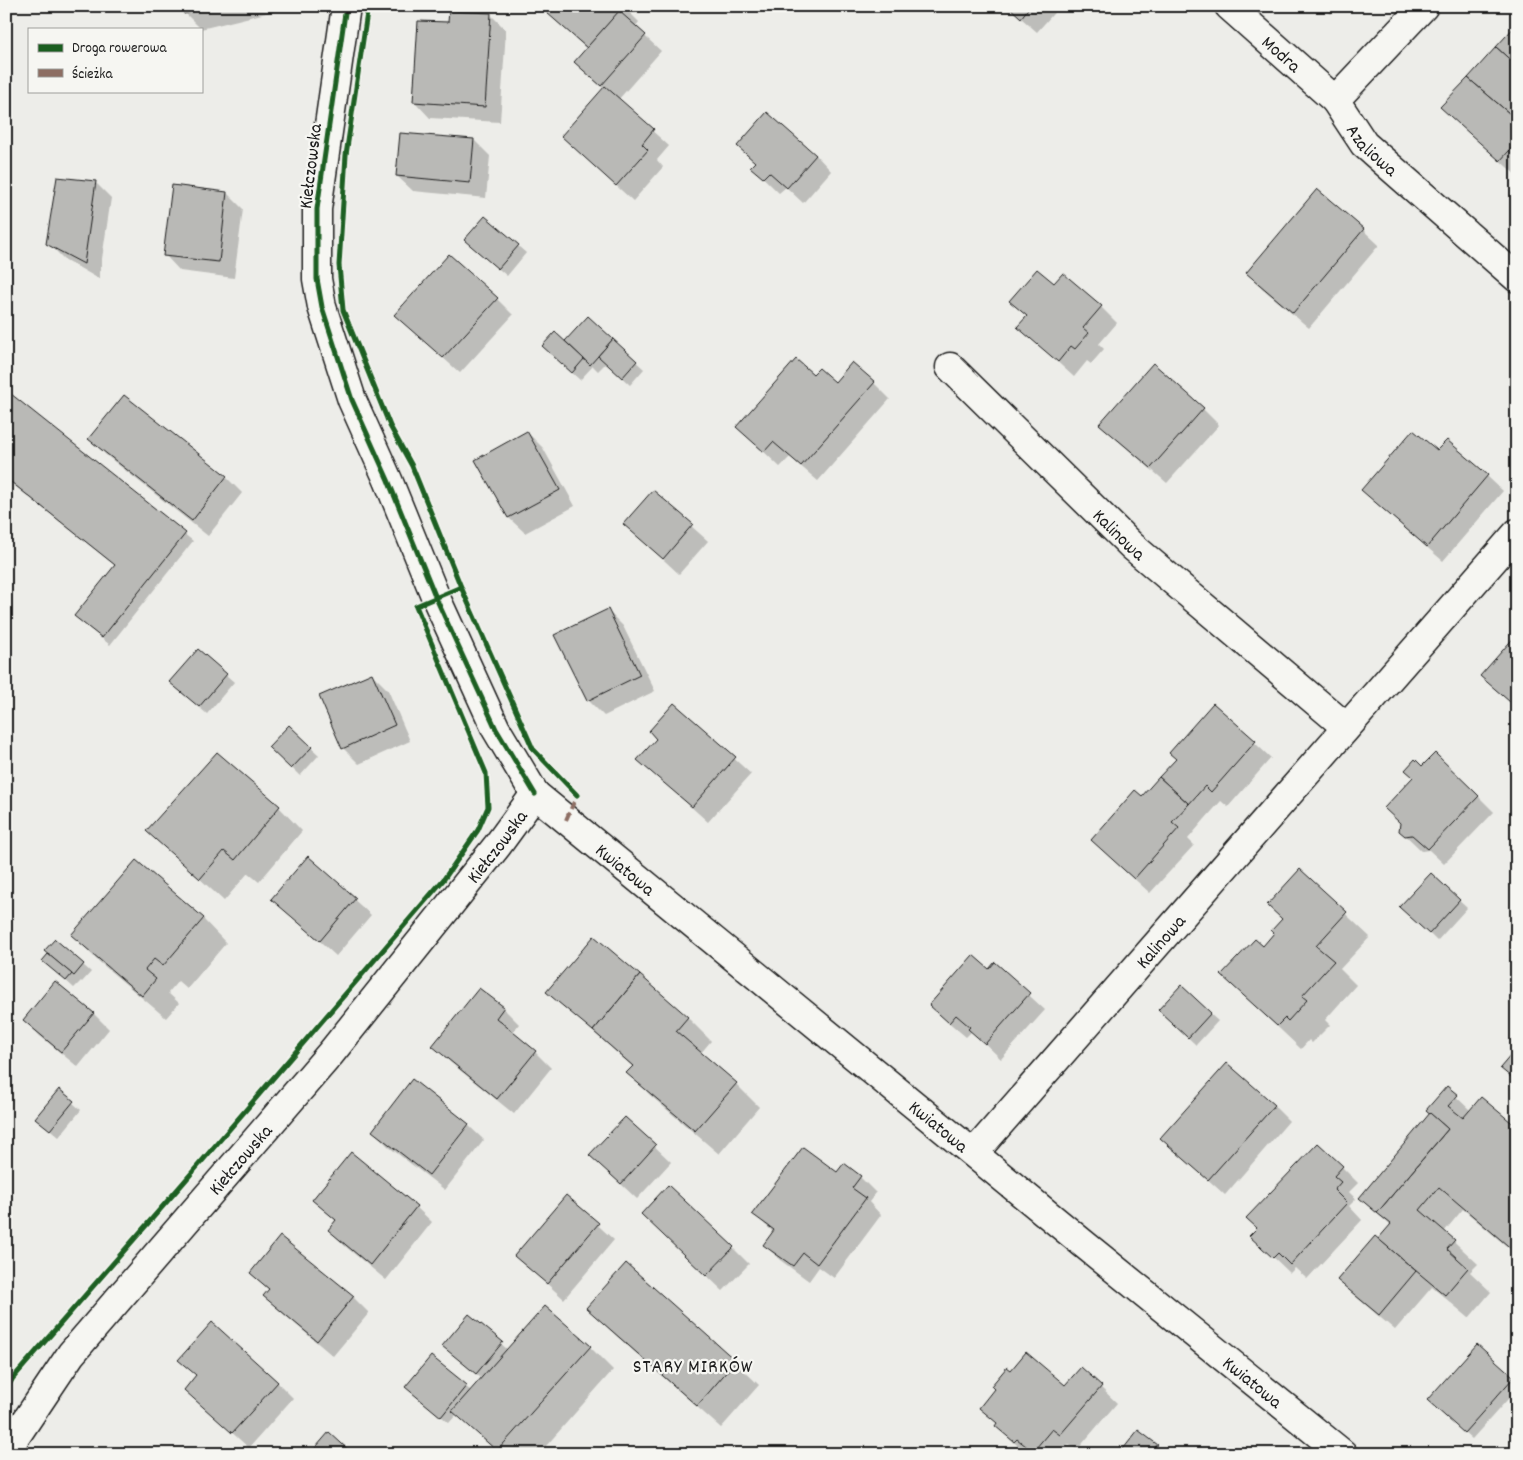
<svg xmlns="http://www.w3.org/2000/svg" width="1523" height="1460" viewBox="0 0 1523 1460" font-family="Dekko,sans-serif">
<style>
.shadow{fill:#0003}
.building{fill:#b9b9b6;stroke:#1c1c1c}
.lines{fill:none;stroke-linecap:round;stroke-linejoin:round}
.street-casing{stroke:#1c1c1c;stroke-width:31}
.street{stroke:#f6f6f2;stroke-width:28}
.quiet{stroke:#8d6e63;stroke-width:4;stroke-dasharray:8 4;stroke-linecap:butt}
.cycleway-casing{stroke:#f6f6f2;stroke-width:8}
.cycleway{stroke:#1b5e20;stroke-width:5}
.labels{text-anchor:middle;stroke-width:4.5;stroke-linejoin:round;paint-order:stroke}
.street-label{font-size:19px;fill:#1c1c1c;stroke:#f6f6f2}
.neighbourhood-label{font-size:20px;letter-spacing:1px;fill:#1c1c1c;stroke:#f6f6f2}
</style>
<rect width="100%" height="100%" fill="#edede9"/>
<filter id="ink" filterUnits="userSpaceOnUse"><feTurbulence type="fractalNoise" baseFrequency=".02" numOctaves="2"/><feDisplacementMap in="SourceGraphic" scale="10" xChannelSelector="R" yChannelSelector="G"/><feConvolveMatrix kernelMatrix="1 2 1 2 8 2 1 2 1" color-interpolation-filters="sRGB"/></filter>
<g filter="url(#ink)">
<!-- shadow -->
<g class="shadow">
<polygon points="183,6 273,6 274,11 201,29 185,13"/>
<polygon points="540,6 623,6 639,22 635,27 661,51 618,100 669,146 657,160 663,167 633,201 562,136 604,89 592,78 587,49"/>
<polygon points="1007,6 1060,6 1037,32"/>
<polygon points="1322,6 1338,6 1331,14"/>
<polygon points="1358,6 1368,6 1363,11"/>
<polygon points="490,14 506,30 500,122 430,118 415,102 450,24"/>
<polygon points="1517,27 1517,176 1458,123"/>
<polygon points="474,140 490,156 486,198 413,191 397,176"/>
<polygon points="816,155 831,171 803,203 786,187 779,193 752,167"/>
<polygon points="95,182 111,198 99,279 64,259 48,243"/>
<polygon points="227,193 243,209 234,278 180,271 165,255"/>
<polygon points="485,217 526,253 507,276 473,247"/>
<polygon points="1363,230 1379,245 1309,328 1263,289 1247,273"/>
<polygon points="1054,285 1101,307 1117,323 1099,344 1104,349 1091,364 1087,361 1074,377 1019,327 1027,317 1011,301"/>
<polygon points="497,299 513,315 460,373 412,330"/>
<polygon points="588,318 644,369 630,385 606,363 598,371 593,366 580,380 551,354 566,343"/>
<polygon points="813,376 835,384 874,383 890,399 818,481 790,457 780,467 738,427"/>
<polygon points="6,392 193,541 110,645 83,623 116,566 6,479"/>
<polygon points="1203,409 1219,425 1167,483 1117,440 1101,424"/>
<polygon points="527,432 543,448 575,506 525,533 509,518 477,460"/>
<polygon points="90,439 226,477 242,493 208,536 106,455"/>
<polygon points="1437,452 1487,476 1503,491 1443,561 1379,506 1363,490"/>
<polygon points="653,492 708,541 679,574 625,524"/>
<polygon points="607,610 623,626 655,691 604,716 588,700 556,636"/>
<polygon points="1517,636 1517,709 1482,676"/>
<polygon points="372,674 388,690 410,741 359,764 343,748"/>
<polygon points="226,675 234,682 207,714 179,690"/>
<polygon points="674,704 751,774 708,822 639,760 658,739"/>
<polygon points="1213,704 1271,758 1228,807 1221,801 1205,819 1188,839 1194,845 1150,893 1108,855 1177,759"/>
<polygon points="289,727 319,755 300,776 270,747"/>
<polygon points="1422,768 1478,796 1494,812 1444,864 1429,850 1422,851 1400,830 1401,822"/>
<polygon points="279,807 302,831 259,882 248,873 224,901 148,831"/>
<polygon points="308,858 371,915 336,956 273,898"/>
<polygon points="1300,871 1370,937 1340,969 1356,985 1325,1020 1330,1025 1312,1043 1309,1040 1301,1049 1223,975 1263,948 1275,933 1284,919"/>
<polygon points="1431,875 1467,908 1437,941 1409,914"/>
<polygon points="203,919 226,943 187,989 178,981 168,993 179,1003 166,1018 96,959 73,935"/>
<polygon points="594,937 688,1018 711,1041 700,1054 736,1084 759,1107 719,1154 651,1096 628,1072 633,1067 548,992"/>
<polygon points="995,964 1045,1010 1001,1059 972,1031 966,1037 946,1020"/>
<polygon points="83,965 91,972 82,982 81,981 74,988 52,968"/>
<polygon points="503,1008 519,1024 512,1033 535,1052 551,1068 514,1114 450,1062 434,1046"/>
<polygon points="93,1013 109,1029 78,1067 40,1036 24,1020"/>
<polygon points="1210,1014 1218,1021 1196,1045 1167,1018"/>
<polygon points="1447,1088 1471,1111 1517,1129 1517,1255 1463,1209 1444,1232 1478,1264 1470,1272 1491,1292 1469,1318 1432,1287 1395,1330 1355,1296 1339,1280 1382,1244 1391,1226 1360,1198 1431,1114"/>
<polygon points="59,1091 81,1110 59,1137 37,1118"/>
<polygon points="1274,1106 1289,1121 1225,1195 1162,1138"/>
<polygon points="625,1118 671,1162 637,1199 607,1171"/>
<polygon points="468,1125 484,1140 445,1190 389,1147 373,1131"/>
<polygon points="351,1154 416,1207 432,1222 386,1280 345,1246 329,1230 336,1221 314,1200"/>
<polygon points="1342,1167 1358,1183 1349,1192 1356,1199 1349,1206 1362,1220 1307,1279 1295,1268 1290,1273 1251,1236"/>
<polygon points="837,1174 860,1177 876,1193 869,1202 881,1215 834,1278 819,1267 809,1281 780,1260 764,1244 773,1232 754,1214"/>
<polygon points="566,1196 614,1240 564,1299 515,1255"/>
<polygon points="658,1229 733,1248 749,1264 723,1291"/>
<polygon points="251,1273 353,1297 369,1313 333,1356 281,1312 265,1296 270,1291"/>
<polygon points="588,1308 735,1362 759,1385 721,1428 611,1331"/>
<polygon points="469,1315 508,1350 590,1347 613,1370 539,1454 499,1454 457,1414 449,1423 407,1387 432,1358 471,1391 482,1379 452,1353"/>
<polygon points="180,1360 277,1382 293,1398 249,1448 185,1390 197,1376"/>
<polygon points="1081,1369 1117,1403 1077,1450 1068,1444 1060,1454 1027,1454 996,1426 998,1424 981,1408 1065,1387"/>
<polygon points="1513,1378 1517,1382 1517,1389 1472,1439 1436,1407"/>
<polygon points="1157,1446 1165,1454 1121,1454"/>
</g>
<!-- building -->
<g class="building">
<polygon points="182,6 214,6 184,14"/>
<polygon points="539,6 624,6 587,48"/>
<polygon points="1008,6 1030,6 1021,18"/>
<polygon points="449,11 491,13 485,107 413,102 418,21 448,22"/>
<polygon points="619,11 646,35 601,86 574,62"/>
<polygon points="1517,24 1517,66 1496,47"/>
<polygon points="1496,47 1517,66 1517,120 1468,78"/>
<polygon points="1468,78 1517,120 1517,142 1500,161 1440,107"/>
<polygon points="605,86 654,129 642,144 648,150 616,186 561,136"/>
<polygon points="767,112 816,155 787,188 769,172 763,178 750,167 755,162 737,146"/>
<polygon points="400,133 474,139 470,183 396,176"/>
<polygon points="57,177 96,181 84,264 46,244"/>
<polygon points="172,185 227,192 219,262 163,256"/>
<polygon points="1317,189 1364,229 1293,313 1246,273"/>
<polygon points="485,216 519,245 498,269 464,240"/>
<polygon points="449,254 498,298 443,358 394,315"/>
<polygon points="1037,269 1054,283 1063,273 1102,306 1083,328 1089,333 1075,349 1071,346 1058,362 1017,327 1027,316 1009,301"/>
<polygon points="588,316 613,339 590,365 565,341"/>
<polygon points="555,332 584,359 572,373 542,346"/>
<polygon points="613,339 637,361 622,378 598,356"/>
<polygon points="796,359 813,374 819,368 835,382 852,362 875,382 801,466 773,442 764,452 736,427"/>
<polygon points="1153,363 1204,408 1151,468 1099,424"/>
<polygon points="6,390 186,533 102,638 74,616 115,565 6,478"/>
<polygon points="124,395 227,476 192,521 88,439"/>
<polygon points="1413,430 1437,450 1447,440 1488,475 1427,547 1361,490"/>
<polygon points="527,431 560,490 508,518 475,460"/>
<polygon points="653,490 693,524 663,559 623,524"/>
<polygon points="608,609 640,675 587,701 554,635"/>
<polygon points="1517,634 1517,708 1480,676"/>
<polygon points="198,649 227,674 199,707 169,682"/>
<polygon points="372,673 395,725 342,749 319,696"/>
<polygon points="674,703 736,757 692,807 637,760 656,739 649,731"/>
<polygon points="1213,703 1256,741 1211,792 1205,786 1189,804 1159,777 1176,759 1169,753"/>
<polygon points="289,725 312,747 291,769 268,747"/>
<polygon points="217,752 280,806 235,860 224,851 200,879 146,831"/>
<polygon points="1435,753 1479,796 1428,849 1412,835 1405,836 1399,831 1400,823 1384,808 1413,777 1405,770 1415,759 1422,766"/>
<polygon points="1159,777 1189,804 1172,822 1179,828 1134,879 1091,840 1135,790 1142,796"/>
<polygon points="308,856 356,898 320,941 271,899"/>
<polygon points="136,860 204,918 163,966 154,959 145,970 156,979 142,996 71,935"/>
<polygon points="1300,869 1347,912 1316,946 1334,961 1302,996 1307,1000 1288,1021 1285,1018 1277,1026 1221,975 1255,939 1263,946 1274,933 1271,931 1282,919 1267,905"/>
<polygon points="1431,873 1460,900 1429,934 1399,907"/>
<polygon points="594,936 640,975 593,1031 546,992"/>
<polygon points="55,939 84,964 74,976 44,951"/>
<polygon points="48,954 72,974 66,981 42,961"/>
<polygon points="973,955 989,969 995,962 1030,993 985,1044 968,1029 970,1027 956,1015 949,1023 929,1005"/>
<polygon points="640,975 688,1017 676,1031 737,1083 695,1131 626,1073 633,1066 593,1031"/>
<polygon points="55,981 94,1013 61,1052 23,1020"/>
<polygon points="1181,985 1211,1013 1188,1038 1158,1010"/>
<polygon points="479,988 504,1007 496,1018 536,1051 497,1099 432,1046"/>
<polygon points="1517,1048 1517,1082 1500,1068"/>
<polygon points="1227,1063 1275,1105 1208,1180 1160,1138"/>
<polygon points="412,1079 469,1124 429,1175 372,1131"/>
<polygon points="1447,1086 1458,1095 1448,1106 1463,1118 1481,1097 1517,1127 1517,1247 1514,1251 1439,1187 1420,1210 1455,1240 1447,1249 1468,1268 1445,1295 1378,1239 1391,1224 1377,1213 1448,1129 1426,1110"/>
<polygon points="59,1089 74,1101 50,1130 35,1118"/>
<polygon points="1430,1113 1448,1129 1377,1213 1359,1198"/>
<polygon points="625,1117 656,1145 621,1184 589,1155"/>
<polygon points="1318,1143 1343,1166 1334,1176 1341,1182 1334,1190 1347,1203 1290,1265 1278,1253 1273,1258 1249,1236 1257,1228 1246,1218"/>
<polygon points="803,1147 837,1172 844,1163 861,1176 852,1188 866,1198 817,1264 803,1253 793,1266 763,1245 774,1230 752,1214"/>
<polygon points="351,1152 417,1206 370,1265 328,1230 336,1220 312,1200"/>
<polygon points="668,1185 734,1247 706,1276 641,1214"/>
<polygon points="566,1195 599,1223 547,1284 514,1256"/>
<polygon points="280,1236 354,1296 317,1341 263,1296 269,1289 250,1273"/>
<polygon points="1375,1236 1416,1271 1379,1315 1337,1280"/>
<polygon points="626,1263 736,1361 697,1406 586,1308"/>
<polygon points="545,1306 591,1346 497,1451 452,1411"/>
<polygon points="469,1314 503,1342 476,1374 442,1346"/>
<polygon points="212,1322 278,1382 232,1433 184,1390 196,1375 178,1360"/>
<polygon points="1477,1344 1514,1377 1464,1433 1427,1400"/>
<polygon points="1026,1352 1065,1385 1081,1367 1102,1386 1060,1435 1052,1429 1036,1448 1038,1450 1035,1453 1017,1439 1014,1442 995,1426 997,1423 979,1408 994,1389 991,1386 1007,1367 1011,1370"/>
<polygon points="431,1356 467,1385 441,1417 405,1387"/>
<polygon points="1138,1430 1158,1445 1155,1447 1164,1454 1114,1454 1117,1450 1120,1453"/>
<polygon points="329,1432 353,1454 310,1454"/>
</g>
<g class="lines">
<defs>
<g id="street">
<path id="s1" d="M346 6 317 209V279L322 307 352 400 388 480 436 598 496 729 535 794 1085 1245 1343 1454"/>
<path id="s2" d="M1229 6 1335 100"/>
<path id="s3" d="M1424 6 1335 100 1364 144 1517 278"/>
<path id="s4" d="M950 367 1132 546 1346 727"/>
<path id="s5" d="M974 1153 1517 533"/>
<path id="s6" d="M9 1454 12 1442 71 1354 331 1053 497 846 535 794"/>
</g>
</defs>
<!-- street casing -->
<use href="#street" class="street-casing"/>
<!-- street -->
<use href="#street" class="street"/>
<!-- quiet -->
<polyline class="quiet" points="566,820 577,795 575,793"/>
<defs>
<g id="cycleway">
<polyline points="346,6 317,209 317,279 322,307 352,400 388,480 436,598 496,729 535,794"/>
<polyline points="368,6 346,155 339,265 343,310 390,426 412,466 461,587 533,749 577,795"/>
<polyline points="6,1390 13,1378 184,1182 444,879 478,830 488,807 486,773 416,606 461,587"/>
</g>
</defs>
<!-- cycleway casing -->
<use href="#cycleway" class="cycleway-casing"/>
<!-- cycleway -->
<use href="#cycleway" class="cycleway"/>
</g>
</g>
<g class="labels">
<!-- street labels -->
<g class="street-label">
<text dy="7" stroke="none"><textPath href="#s2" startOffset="71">Modra</textPath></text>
<text dy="7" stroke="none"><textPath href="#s3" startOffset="192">Azaliowa</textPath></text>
<text transform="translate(309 166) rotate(-83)" y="7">Kiełczowska</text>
<text dy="7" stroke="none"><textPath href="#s4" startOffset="238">Kalinowa</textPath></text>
<text dy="7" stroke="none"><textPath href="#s6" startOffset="781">Kiełczowska</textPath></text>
<text dy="7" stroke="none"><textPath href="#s1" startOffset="954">Kwiatowa</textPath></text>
<text dy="7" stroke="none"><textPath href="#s5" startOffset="282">Kalinowa</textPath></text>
<text dy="7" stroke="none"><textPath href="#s1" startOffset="1359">Kwiatowa</textPath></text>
<text dy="7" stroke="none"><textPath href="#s6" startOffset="376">Kiełczowska</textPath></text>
<text dy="7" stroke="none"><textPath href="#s1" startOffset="1764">Kwiatowa</textPath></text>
</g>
<!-- neighbourhood labels -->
<g class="neighbourhood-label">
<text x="693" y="1372">STARY MIRKÓW</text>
</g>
</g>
<!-- margin -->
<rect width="1523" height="1460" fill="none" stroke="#f6f6f2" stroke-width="25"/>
<rect x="12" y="12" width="1498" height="1435" fill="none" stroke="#1c1c1c" stroke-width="2" filter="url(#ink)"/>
<!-- legend -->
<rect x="28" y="28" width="175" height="65" fill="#f6f6f2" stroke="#9f9f9c"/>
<rect x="38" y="44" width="25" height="8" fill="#1b5e20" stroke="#9f9f9c"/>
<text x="72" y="52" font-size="15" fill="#1c1c1c">Droga rowerowa</text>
<rect x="38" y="69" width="25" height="8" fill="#8d6e63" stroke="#9f9f9c"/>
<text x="72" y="78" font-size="15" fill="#1c1c1c">Ścieżka</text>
</svg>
